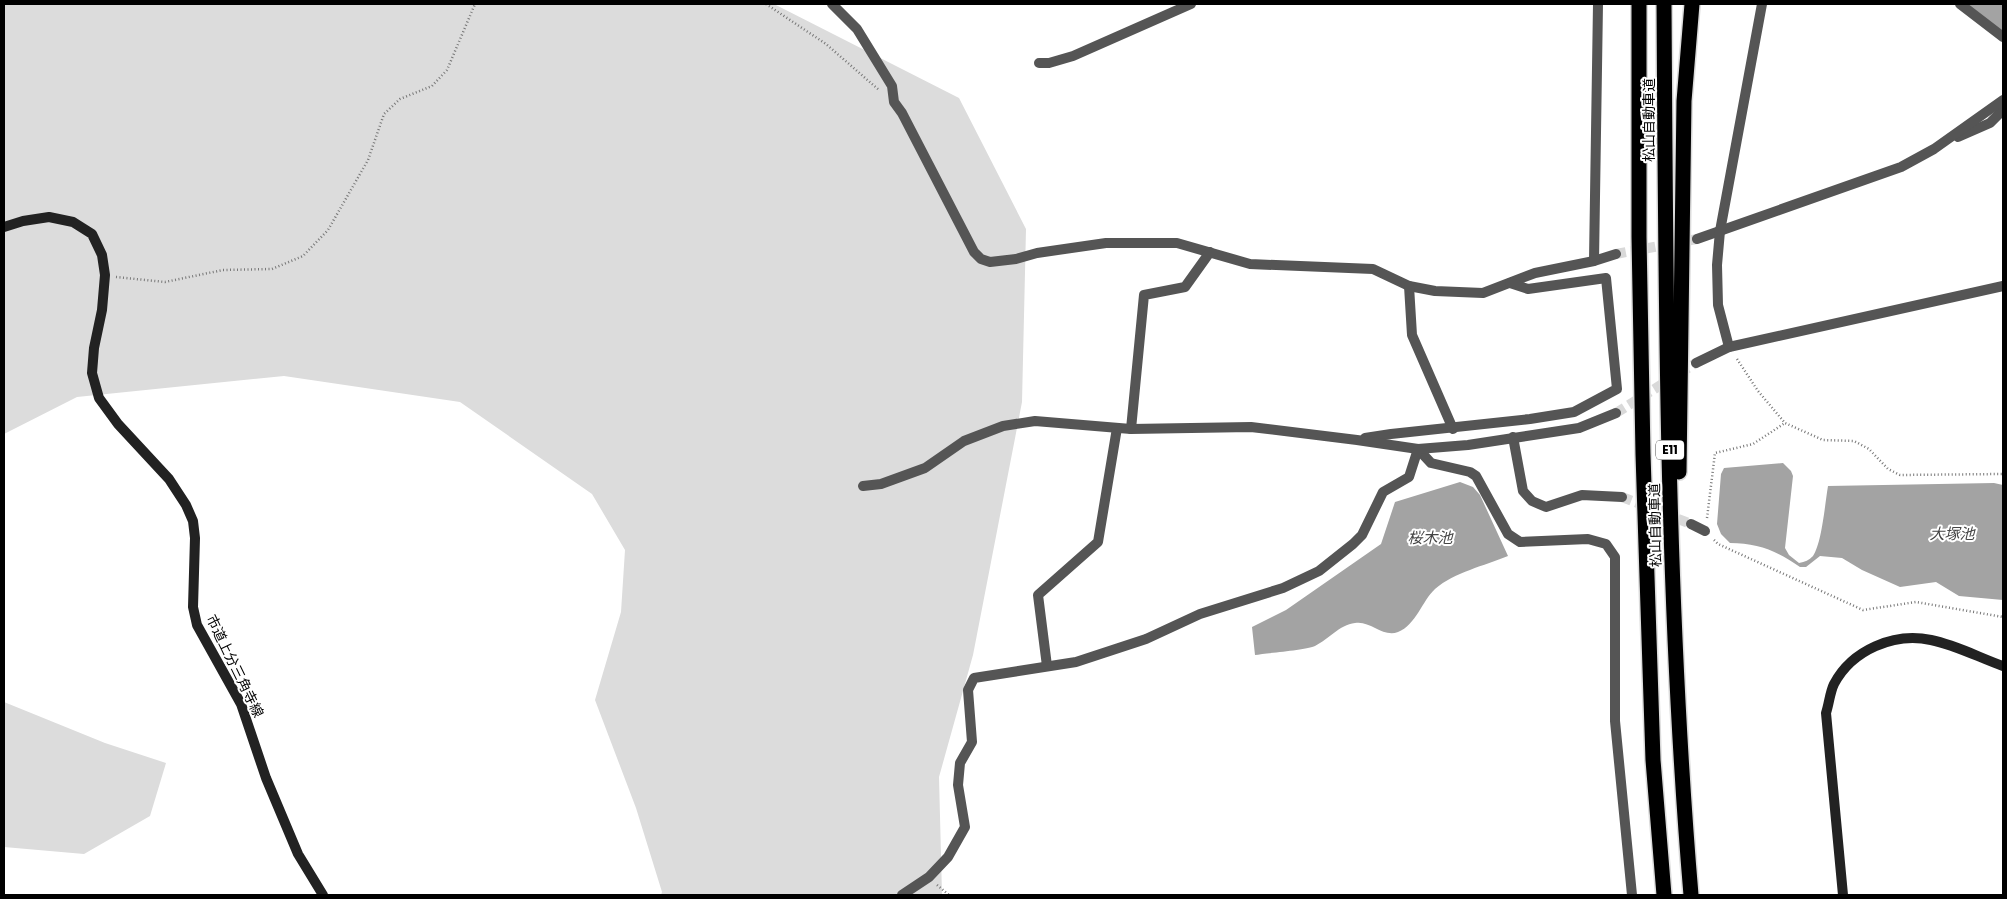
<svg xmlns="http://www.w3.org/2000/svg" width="2007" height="899" viewBox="0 0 2007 899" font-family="Poppins,'Noto Sans JP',sans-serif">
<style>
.green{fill:#dcdcdc}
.water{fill:#a3a3a3}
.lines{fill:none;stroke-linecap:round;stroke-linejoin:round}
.river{stroke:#a3a3a3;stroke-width:28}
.street-tunnel{stroke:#d9d9d9;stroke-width:10;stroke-dasharray:10 5;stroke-linecap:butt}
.highway-casing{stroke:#dbdbdb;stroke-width:18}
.path{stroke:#777;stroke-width:2.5;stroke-dasharray:1 2.5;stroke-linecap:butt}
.street{stroke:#555;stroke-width:10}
.secondary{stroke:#222;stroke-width:10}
.highway{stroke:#000;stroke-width:15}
.labels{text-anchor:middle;stroke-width:4;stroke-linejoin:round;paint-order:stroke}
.shield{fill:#fff;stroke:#4c4c4c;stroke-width:1}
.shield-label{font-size:12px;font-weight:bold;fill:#000}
.street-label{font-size:14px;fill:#000;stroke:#fff}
.water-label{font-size:15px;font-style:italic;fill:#444;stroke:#fff}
</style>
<rect width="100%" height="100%" fill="#fff"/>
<!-- green -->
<g class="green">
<polygon points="4,4 774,4 959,98 1026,229 1022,402 973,655 939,777 942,895 661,895 662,892 636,808 595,700 621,612 625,550 592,494 460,402 284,376 77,397 4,434"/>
<polygon points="4,702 105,743 166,763 150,816 84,854 4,847"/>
</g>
<!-- water -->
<g class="water">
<path d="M1783 463 1791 471 1793 476 1785 548 1789 555 1799 563C1805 562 1809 560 1813 556 1822 543 1825 503 1828 486L1994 483 2003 485V600L1959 596 1936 582 1900 587 1862 570 1842 558 1820 556 1806 567H1800C1777 551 1758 543 1730 543L1721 534 1717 524 1721 474 1724 468Z"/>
<path d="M1460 482 1473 487 1480 495 1508 556C1484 566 1455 572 1435 589 1422 601 1416 625 1398 632 1383 638 1370 620 1355 623 1339 625 1329 639 1315 646 1307 650 1267 653 1255 655L1252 627 1286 610 1381 544 1395 502Z"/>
</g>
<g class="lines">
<!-- river -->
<polyline class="river" points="1981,4 2003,21"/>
<!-- street-tunnel -->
<g class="street-tunnel">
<polyline points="1616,254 1697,239"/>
<polyline points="1616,413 1696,363"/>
<polyline points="1622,497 1691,524"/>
</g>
<defs>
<g id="highway">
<polyline points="1639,4 1639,237 1643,454 1653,760 1664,895"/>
<path d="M1664 4C1666 301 1666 599 1691 895"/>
<polyline points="1679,472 1684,101 1692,4"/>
</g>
</defs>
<!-- highway casing -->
<use href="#highway" class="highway-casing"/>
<!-- path -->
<g class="path">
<polyline points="766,4 826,44 879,90"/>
<polyline points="116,277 165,282 223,270 272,269 303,256 328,230 368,160 384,114 400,99 432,86 447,70 475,4"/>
<polyline points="1737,359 1758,391 1785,423 1823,440 1854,441 1869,449 1888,469 1900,475 2003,474"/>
<polyline points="1707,518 1715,453 1753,444 1785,423"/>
<polyline points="1714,540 1718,544 1863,610 1916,602 2003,617"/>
<polyline points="937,885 949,895"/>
</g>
<!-- street -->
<g class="street">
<polyline points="832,4 857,29 892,86 894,102 902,113 974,252 981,259 990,262 1016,259 1037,253 1106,243 1177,243 1250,264 1373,269 1409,286 1435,291 1483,293 1535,273 1594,261 1616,254"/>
<polyline points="1960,4 2003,37"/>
<polyline points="1039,63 1049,63 1073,56 1191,4"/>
<polyline points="1958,137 1990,123 2003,110"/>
<polyline points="1697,239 1901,167 1934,149 2003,100"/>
<polyline points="1594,261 1598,4"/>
<polyline points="1409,286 1412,335 1453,429"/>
<polyline points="1729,347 1718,305 1717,265 1720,231 1762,4"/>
<polyline points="1696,363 1729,347 2003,286"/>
<polyline points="1131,429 1144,295 1185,287 1210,252"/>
<polyline points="1513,437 1523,491 1532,501 1546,507 1582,495 1622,497"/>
<polyline points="1365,438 1391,434 1530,419 1574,412 1617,389 1606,278 1528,289 1510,283"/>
<polyline points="1418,449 1431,463 1470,472 1476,476 1508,534 1520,542 1588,539 1606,544 1615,557 1615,721 1632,895"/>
<polyline points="863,486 881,484 925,468 964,441 1003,426 1035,421 1131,429 1251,427 1357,440 1418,449 1468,445 1579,428 1616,413"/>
<polyline points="1691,524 1705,531"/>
<polyline points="1047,666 1038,595 1098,542 1117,428"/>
<polyline points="902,895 929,877 948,857 965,827 958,785 960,763 972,742 968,690 974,678 1076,662 1146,639 1200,614 1283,588 1319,571 1353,544 1362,535 1383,492 1409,477 1418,449"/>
</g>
<!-- secondary -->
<g class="secondary">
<polyline points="4,227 23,221 49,217 73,222 92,234 102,255 105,275 102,310 94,348 92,373 99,398 118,424 169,479 186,505 193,521 195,538 193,607 197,625 241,704 266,778 298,854 323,895"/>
<path d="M1843 895 1826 713C1829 704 1830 692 1834 684 1852 650 1894 632 1931 640 1956 645 1980 658 2003 666"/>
</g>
<!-- highway -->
<use href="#highway" class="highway"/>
</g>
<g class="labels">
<!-- shield labels -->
<rect class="shield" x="1656" y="440.5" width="28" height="19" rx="4"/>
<g class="shield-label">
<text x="1670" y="454">E11</text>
</g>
<!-- street labels -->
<g class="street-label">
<text transform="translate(1649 120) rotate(-90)" y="5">松山自動車道</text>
<text transform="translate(1655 525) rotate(-91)" y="5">松山自動車道</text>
<text transform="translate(235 666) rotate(64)" y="5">市道上分三角寺線</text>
</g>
<!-- water labels -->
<g class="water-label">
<text x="1952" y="539">大塚池</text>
<text x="1430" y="543">桜木池</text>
</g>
</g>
<!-- border -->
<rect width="2007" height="899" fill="none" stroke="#000000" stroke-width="10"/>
</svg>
